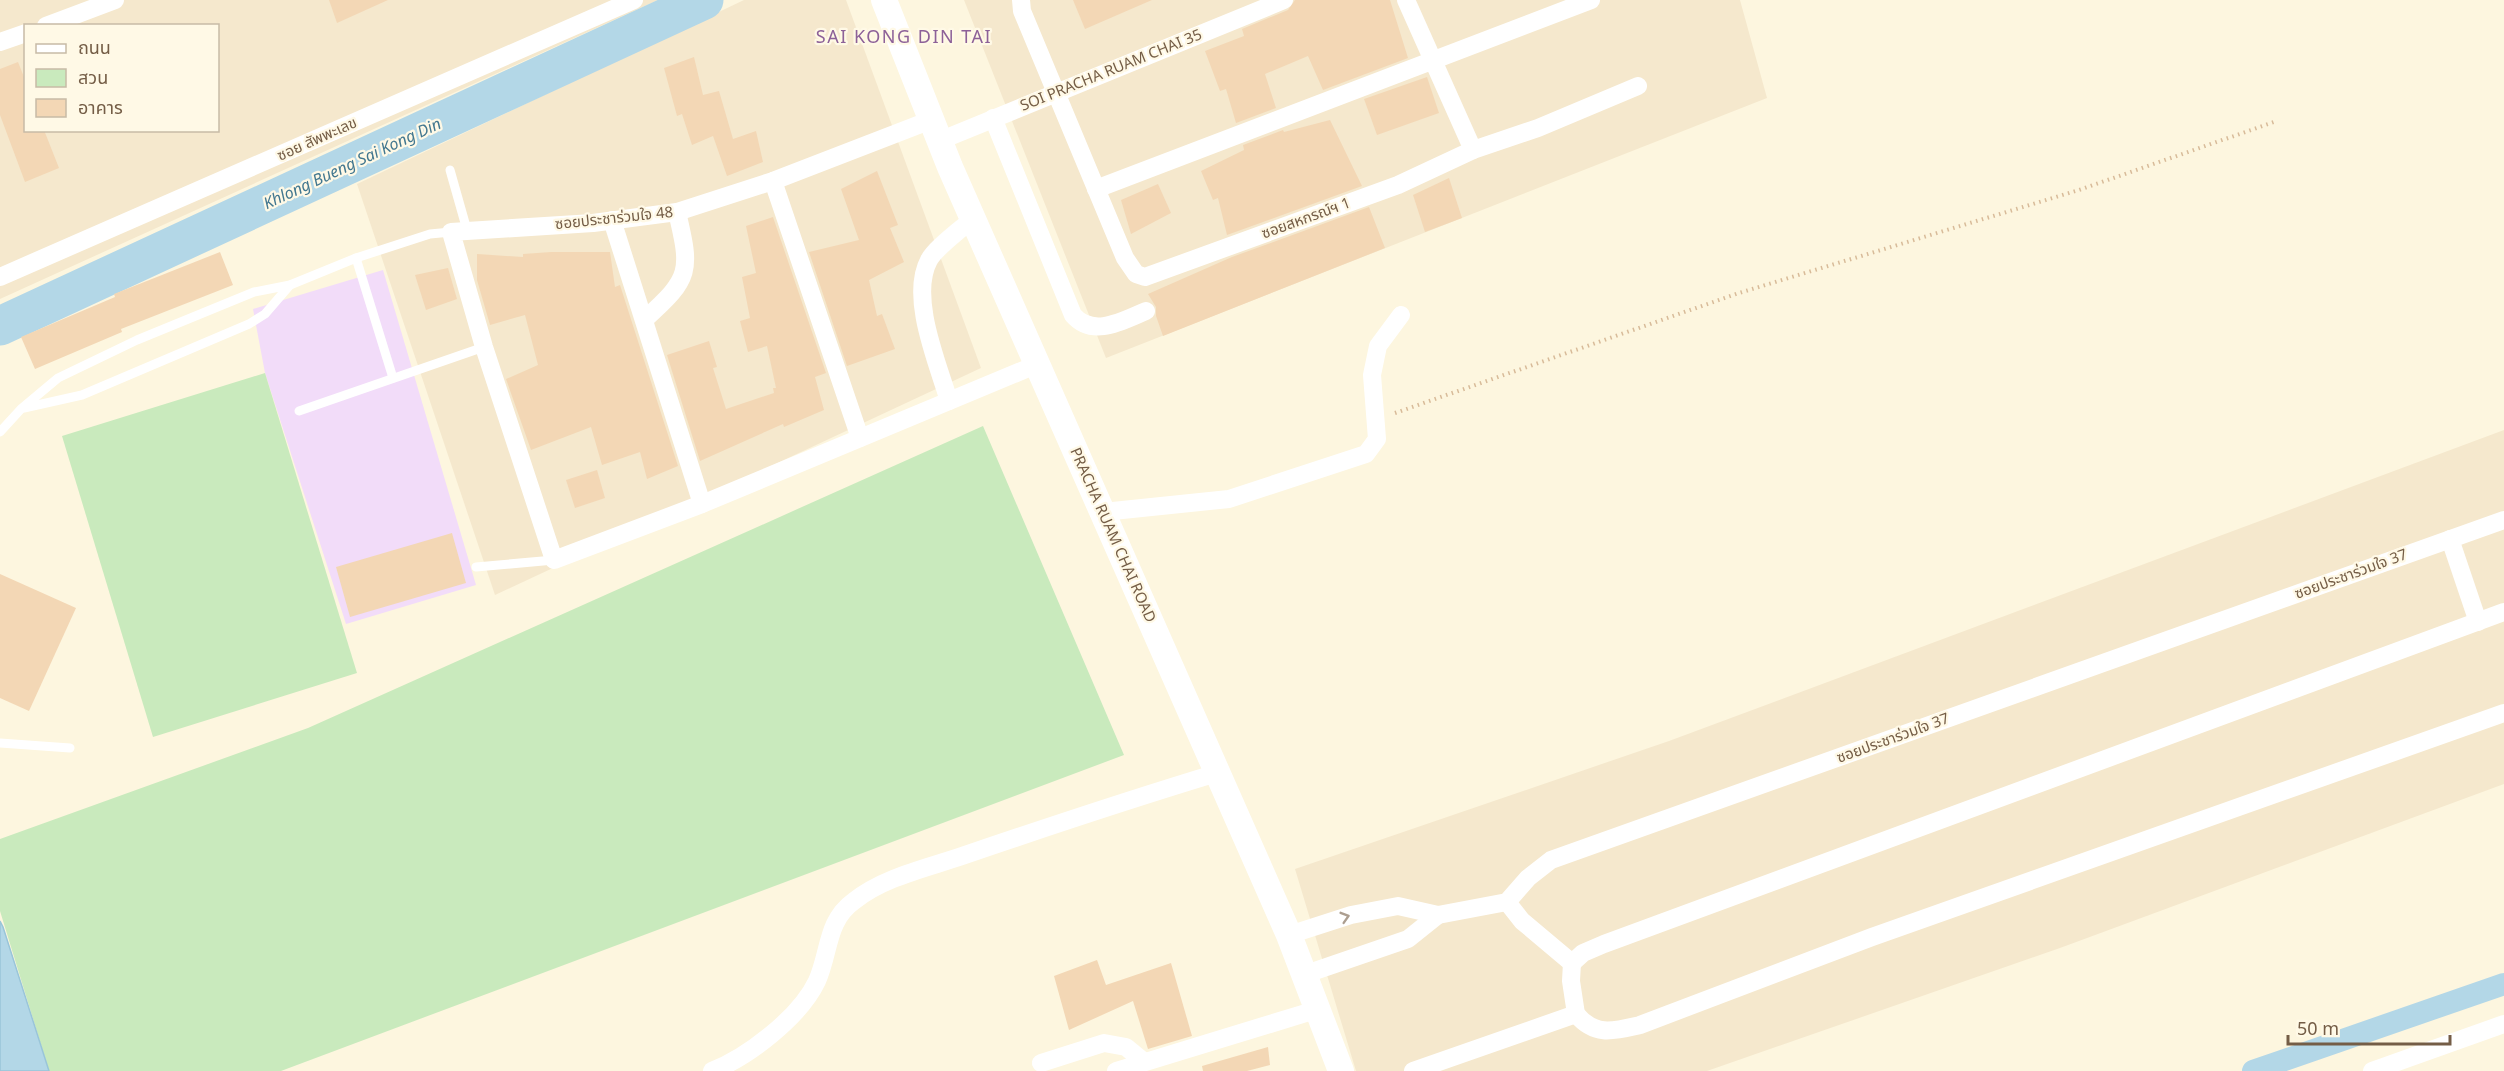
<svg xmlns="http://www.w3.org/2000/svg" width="2504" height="1071" viewBox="0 0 2504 1071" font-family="'Noto Sans','Noto Sans Thai',sans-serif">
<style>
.residential{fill:#f5e8cd;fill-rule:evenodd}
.education{fill:#f2dcf9}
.green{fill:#c9eabd}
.water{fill:#b3d7e7;stroke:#99c5d9;stroke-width:1.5}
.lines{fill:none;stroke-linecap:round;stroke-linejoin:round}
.canal{stroke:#b3d7e7;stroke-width:22}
.river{stroke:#b3d7e7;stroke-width:39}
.building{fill:#f3d7b5}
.path{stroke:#d8bb99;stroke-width:4;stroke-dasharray:1.5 4.5;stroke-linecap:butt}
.lane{stroke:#fff;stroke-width:9}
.street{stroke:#fff;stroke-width:18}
.secondary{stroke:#fff;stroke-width:26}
.oneway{stroke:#ac9e90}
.labels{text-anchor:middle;stroke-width:4.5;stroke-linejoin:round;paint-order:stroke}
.street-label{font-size:15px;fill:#745d46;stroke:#fff9e6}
.water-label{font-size:16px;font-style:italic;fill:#42778f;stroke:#fff9e6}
.quarter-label{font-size:18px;letter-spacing:1.5px;fill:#8d6198;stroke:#fff9e6}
</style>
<rect width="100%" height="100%" fill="#fdf6df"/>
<!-- residential -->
<g class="residential">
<path d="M0 0H658L0 299ZM26 26H218V130H26Z"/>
<polygon points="744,0 846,0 981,368 495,595 357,184"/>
<polygon points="964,0 1740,0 1767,98 1106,358"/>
<polygon points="2504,430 2504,784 2060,948 1707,1071 1356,1071 1295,869 1669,741"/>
</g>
<!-- education -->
<polygon class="education" points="383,270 476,585 346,624 265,373 253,309"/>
<!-- green -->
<g class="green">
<polygon points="265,373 357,673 153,737 62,436"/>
<polygon points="983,426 1124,755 281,1071 49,1071 0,911 0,839 308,728"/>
</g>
<!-- water -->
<polygon class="water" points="0,921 3,927 49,1071 0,1071"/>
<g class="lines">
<!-- canal -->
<polyline class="canal" points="2253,1071 2504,984"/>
<!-- river -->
<polyline class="river" points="0,326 704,0"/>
</g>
<!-- building -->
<g class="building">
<polygon points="329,0 388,0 337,23"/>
<polygon points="1073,0 1152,0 1085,29"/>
<polygon points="1295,0 1390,0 1408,58 1323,90 1308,56 1265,74 1276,108 1236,123 1226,89 1220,91 1205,51 1244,36 1242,29 1288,10"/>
<polygon points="694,57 703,95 719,91 733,139 756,131 763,162 727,176 713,136 692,145 682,114 677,116 664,68"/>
<polygon points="18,62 26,82 26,130 44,130 59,168 25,182 0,115 0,69"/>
<polygon points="1427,77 1439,113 1377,135 1364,99"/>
<polygon points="1330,120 1362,186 1227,235 1218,198 1213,200 1201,171 1244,150 1243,145 1283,130 1284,132"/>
<polygon points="877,171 898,225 890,228 904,262 869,280 877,316 882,314 895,349 847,366 809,252 859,240 841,189"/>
<polygon points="1449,178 1462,218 1425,232 1413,195"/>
<polygon points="1158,184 1171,213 1131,234 1121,200"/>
<polygon points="1369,207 1385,248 1163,336 1156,316 1156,307 1148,294 1232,257"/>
<polygon points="773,217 826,373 815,377 824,410 784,427 783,424 700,461 667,355 709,341 717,367 713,368 726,409 774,393 773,388 776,388 767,346 748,352 740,321 750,318 742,277 756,273 746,226"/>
<polygon points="220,252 233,285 121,329 122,332 35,369 21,337 115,297 114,294"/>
<polygon points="551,252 610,252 615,287 620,285 678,466 647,479 640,452 602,465 591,427 531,450 506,379 538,365 525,315 490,325 477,280 477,254 523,257 523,254"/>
<polygon points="448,268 457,299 426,310 415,275"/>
<polygon points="597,470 605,498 575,508 566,480"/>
<polygon points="452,533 466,583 350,617 336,567"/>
<polygon points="0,574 76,608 29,711 0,698"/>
<polygon points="1097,960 1106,985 1171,963 1192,1036 1148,1049 1133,1001 1069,1030 1054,976"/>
<polygon points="1268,1047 1270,1065 1247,1071 1203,1071 1202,1066"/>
</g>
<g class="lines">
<!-- path -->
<polyline class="path" points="1395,413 1739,293 2079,190 2274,122"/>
<!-- lane -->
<g class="lane">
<polyline points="450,170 467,230"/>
<polyline points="356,258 393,378"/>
<polyline points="24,408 82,395 249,324 265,314 290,285"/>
<polyline points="299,411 484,347"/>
<polyline points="0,432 21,409 58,378 137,340 254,292 290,285 356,258 430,234 451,232"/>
<polyline points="476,567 554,560"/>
<polyline points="0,743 70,748"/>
</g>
<!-- street -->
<g class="street">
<polyline points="1021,0 1022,11 1125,258 1136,274 1145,277 1398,185 1473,150 1538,128 1638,86"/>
<polyline points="1406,0 1473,150"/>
<polyline points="46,26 115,0"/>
<polyline points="0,42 26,33"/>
<path d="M993 118 1073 315C1093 338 1122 321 1146 311"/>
<polyline points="931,120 773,181 677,212 593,223 451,232 484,347 554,560 702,504 1038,364"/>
<polyline points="939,141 1284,0"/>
<polyline points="773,181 860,438"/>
<polyline points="1096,189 1591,0"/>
<polyline points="612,220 702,504"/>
<polyline points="0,277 634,0"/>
<path d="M645 319C691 278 691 271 677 212"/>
<path d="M949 401C938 364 909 297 929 260 936 247 962 229 973 218"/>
<polyline points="1103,512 1229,499 1366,454 1377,439 1372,375 1378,346 1401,315"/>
<polyline points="2450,539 2478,622"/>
<polyline points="1507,902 1522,921 1572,963 1583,953 1604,944 2504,612"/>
<polyline points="1289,935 1351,915 1398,906 1438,915 1507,902 1528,878 1551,860 2504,520"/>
<polyline points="1306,974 1408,939 1438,915"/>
<path d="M1576 1014C1595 1037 1614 1031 1640 1025L1872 937 2504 713"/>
<polyline points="1041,1063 1104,1043 1126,1047 1143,1061"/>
<path d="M712 1071C748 1057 800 1017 817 981 830 952 826 921 854 901 884 877 927 868 962 856 1047 827 1131 799 1217 773"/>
<polyline points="1116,1071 1319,1009"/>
<polyline points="1413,1071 1576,1014 1571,981 1572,963"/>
<polyline points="2372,1071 2504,1024"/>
</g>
<!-- secondary -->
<polyline class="secondary" points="884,0 950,167 1289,935 1341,1071"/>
</g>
<!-- one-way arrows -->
<defs><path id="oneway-chevron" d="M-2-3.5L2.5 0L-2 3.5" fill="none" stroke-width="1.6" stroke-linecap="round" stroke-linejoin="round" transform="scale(1.5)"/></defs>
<use class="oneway" href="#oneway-chevron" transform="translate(1345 917) rotate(-17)"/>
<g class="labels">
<!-- street labels -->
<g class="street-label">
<text transform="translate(1111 70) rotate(-22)" y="5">SOI PRACHA RUAM CHAI 35</text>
<text transform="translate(317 139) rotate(-24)" y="5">ซอย สัพพะเลข</text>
<text transform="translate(614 218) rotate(-6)" y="5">ซอยประชาร่วมใจ 48</text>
<text transform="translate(1306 218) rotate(-20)" y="5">ซอยสหกรณ์ฯ 1</text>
<text transform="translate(1113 535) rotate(66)" y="5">PRACHA RUAM CHAI ROAD</text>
<text transform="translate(2351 574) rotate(-20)" y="5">ซอยประชาร่วมใจ 37</text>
<text transform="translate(1893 738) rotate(-20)" y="5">ซอยประชาร่วมใจ 37</text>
</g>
<!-- water labels -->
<g class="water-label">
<text transform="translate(352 163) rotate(-25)" y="6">Khlong Bueng Sai Kong Din</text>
</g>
<!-- quarter labels -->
<g class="quarter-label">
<text x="904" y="43">SAI KONG DIN TAI</text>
</g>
</g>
<!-- legend -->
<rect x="24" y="24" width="195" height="108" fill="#fff9e6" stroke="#c7bba6" stroke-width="1.5"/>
<rect x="36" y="44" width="30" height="9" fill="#ffffff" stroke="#c7bba6" stroke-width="1.5"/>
<text x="78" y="54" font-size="18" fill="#745d46">ถนน</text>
<rect x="36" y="69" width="30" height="18" fill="#c9eabd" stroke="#c7bba6" stroke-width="1.5"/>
<text x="78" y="84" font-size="18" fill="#745d46">สวน</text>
<rect x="36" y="99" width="30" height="18" fill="#f3d7b5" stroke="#c7bba6" stroke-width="1.5"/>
<text x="78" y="114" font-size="18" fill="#745d46">อาคาร</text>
<!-- scale -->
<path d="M2288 1035v9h162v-9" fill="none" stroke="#745d46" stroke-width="3"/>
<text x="2297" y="1035" font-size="18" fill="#745d46" stroke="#fff9e6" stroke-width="4.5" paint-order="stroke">50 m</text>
</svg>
